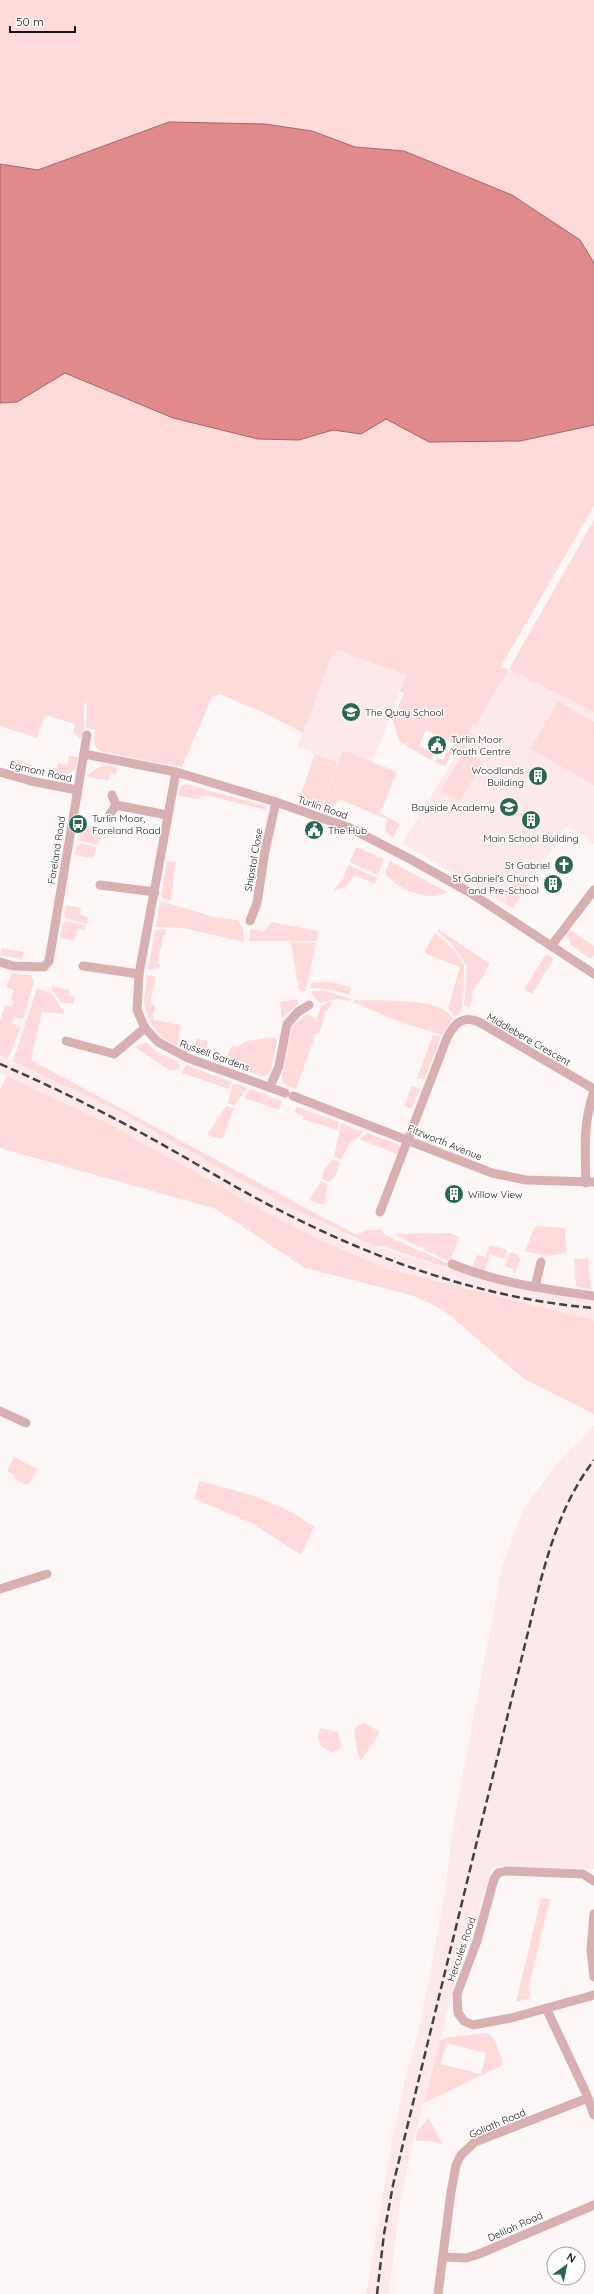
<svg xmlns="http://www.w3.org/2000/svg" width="594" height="2294" viewBox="0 0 594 2294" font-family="Quicksand,sans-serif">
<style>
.built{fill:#fde9e9}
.green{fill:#fedada;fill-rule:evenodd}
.water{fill:#e08a8c;stroke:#a36667}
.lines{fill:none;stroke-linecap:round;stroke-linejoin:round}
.minor{stroke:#d9b0b1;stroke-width:9}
.rail{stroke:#444040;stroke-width:2.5;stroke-dasharray:8 4;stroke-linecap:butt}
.labels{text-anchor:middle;stroke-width:3;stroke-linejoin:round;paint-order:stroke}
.poi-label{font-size:10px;fill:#151212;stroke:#fff;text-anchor:start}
.street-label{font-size:10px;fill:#151212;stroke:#fff}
</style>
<rect width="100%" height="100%" fill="#fef7f7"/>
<!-- built -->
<g class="built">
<polygon points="334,649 406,675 356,806 339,799 335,806 328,808 300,797 315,754 297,747"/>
<polygon points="509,669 594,712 594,844 566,826 513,909 402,843"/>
<polygon points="0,1055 51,1077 113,1108 295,1210 362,1242 449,1269 526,1289 594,1298 594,1320 388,1269 325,1242 266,1212 109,1124 0,1073"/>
<polygon points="594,1425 594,1869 493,1866 453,1990 414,2139 399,2210 389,2294 366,2294 389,2156 404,2083 419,2028 435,1947 445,1890 453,1825 502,1567 523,1509 559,1461"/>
</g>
<!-- green -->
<g class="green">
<path d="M0 0H594V506L500 668 509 669 594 520V712L509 669 475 726 473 725 469 732 473 735 464 750 459 747 450 756 445 766 435 762 437 758 443 760 447 751 451 752 454 744 426 730 419 746 434 754 431 760 399 741 393 720 404 693 400 691 406 675 334 649 303 733 260 711 220 694 213 697 210 702 182 767 104 752C93 748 93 742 95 730L86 727 87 701 84 699V730L81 739 73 733 75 724 45 715 37 738 0 726Z"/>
<polygon points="558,701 594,722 594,785 531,749"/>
<polygon points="343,750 397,772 380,813 400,824 393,838 385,831 387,819 339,799 332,807 323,806"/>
<polygon points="465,751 483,762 459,802 441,790"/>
<polygon points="315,754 337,762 322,805 300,797"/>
<polygon points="69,756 78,757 75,769 63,778 49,776 51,768 57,768 58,763 67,765"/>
<polygon points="13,759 32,765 29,773 10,768"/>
<polygon points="102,765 117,767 116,774 110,773 108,781 88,777 89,774"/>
<polygon points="185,784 266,806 266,810 206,795 198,799 178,796 181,786"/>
<polygon points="81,824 98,827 97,836 100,837 99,845 78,840"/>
<polygon points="81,844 96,847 93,858 75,855 77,846"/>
<polygon points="356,847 384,859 378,875 350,862"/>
<polygon points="167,861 176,862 171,901 161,898"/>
<path d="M390 861 447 892C427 903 399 889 385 874Z"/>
<path d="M348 865 377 878 375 884 354 875C348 885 345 889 333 891L343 879Z"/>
<path d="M524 881 528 883 513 908 505 902C509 892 511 882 524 881Z"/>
<polygon points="160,901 217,918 238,920 243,929 244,942 183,928 156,927"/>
<polygon points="66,905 81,908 80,914 88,918 87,924 67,919 64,917"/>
<polygon points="67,922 86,925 85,930 77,929 75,941 60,938 63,923"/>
<polygon points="272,922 318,931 317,941 249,941 250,929 264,931"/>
<polygon points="166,929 165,935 163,936 158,963 161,966 155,970 148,969 155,930"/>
<polygon points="438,929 490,964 471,995 473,997 469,1008 464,1005 467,967 452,944 437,931"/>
<polygon points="570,930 594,946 594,955 591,959 571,945 567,934"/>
<polygon points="435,933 451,947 464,965 462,1011 455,1017 448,1008 460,967 426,954 425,950"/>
<polygon points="291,942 316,943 306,991 299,991"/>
<polygon points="2,948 24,952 22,959 0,955"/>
<polygon points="546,954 554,959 532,994 524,989"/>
<polygon points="12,973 30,975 34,981 23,1019 14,1017 12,1024 21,1027 8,1059 0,1055 0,1020 5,1005 12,1007 14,1001 11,1000 14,990 6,987"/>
<polygon points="147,975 156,977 150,1003 155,1007 153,1019 148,1018 144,1000"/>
<polygon points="323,982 332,982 351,987 349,995 327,989 310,988 311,983"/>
<polygon points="52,986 70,990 69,996 75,997 73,1004 61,1002 52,990"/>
<polygon points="37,988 51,993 65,1014 42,1012 31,1060 324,1218 358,1235 365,1230 382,1230 385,1235 449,1264 448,1268 382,1246 374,1246 295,1210 113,1108 13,1061"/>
<polygon points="310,991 325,991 351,999 350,1001 337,999 319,1003"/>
<polygon points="298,999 298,1004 282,1018 280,1002"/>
<path d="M354 1000C378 1001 439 996 453 1018L442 1035 400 1022 353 1002Z"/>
<path d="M333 1001 330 1008 324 1012 325 1016 319 1034 316 1033 296 1089C289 1087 282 1085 282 1076L293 1026 307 1014 317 1019 321 1006Z"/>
<path d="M149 1019 181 1025 177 1045C165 1041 153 1031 149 1019Z"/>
<polygon points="433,1035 441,1037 424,1080 417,1078"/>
<polygon points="266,1038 276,1038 277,1041 272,1066 267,1075 260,1076 227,1063 229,1050 234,1045 236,1047 247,1041"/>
<polygon points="196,1039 206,1040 208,1043 205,1055 194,1051"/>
<polygon points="146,1042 157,1052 178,1062 180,1065 178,1069 170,1071 135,1047"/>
<polygon points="186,1065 231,1082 229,1089 182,1073"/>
<polygon points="7,1076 109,1124 266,1212 325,1242 388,1269 594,1320 594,1414 524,1379 447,1313 430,1303 411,1295 305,1268 216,1209 0,1148 0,1091"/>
<polygon points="233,1083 247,1088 234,1106 228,1103"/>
<polygon points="412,1086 420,1089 411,1109 404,1106"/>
<polygon points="250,1089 282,1101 279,1110 244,1098"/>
<polygon points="226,1106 234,1108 222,1139 207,1135"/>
<polygon points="297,1107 339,1122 338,1130 302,1119 303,1116 294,1112"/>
<polygon points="341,1123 364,1132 350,1143 341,1159 334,1157"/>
<polygon points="367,1133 402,1146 400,1153 397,1154 359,1139"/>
<polygon points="333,1159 340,1162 337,1173 330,1182 322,1179 324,1170"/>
<polygon points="321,1181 328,1184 324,1205 309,1200"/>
<polygon points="535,1226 565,1228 566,1253 546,1256 525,1251"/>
<polygon points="451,1233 459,1237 450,1262 393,1234"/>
<polygon points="490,1245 507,1250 504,1259 490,1254 484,1273 472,1269 477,1255 486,1257"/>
<polygon points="510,1252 519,1255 518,1257 521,1258 514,1276 513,1269 505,1266"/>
<polygon points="588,1258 591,1289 576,1287 574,1259"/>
<polygon points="14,1457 37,1469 31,1482 26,1485 13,1478 15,1475 7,1471"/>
<path d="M199 1481C239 1491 281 1501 314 1527L301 1555 252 1523 195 1499Z"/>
<polygon points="365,1723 380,1732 361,1761 358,1756 354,1730 358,1725"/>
<polygon points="321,1728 338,1732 341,1748 332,1753 320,1745 318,1733"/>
<polygon points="541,1898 550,1899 529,1986 531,1998 516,2002"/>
<path d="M480 2033 489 2034 495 2041 503 2062 501 2066 424 2103 440 2040C450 2035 468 2037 480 2033ZM446 2043 486 2053 481 2074 441 2064Z"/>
<polygon points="429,2118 442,2143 415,2140 418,2130"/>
</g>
<!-- water -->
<polygon class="water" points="169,122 265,124 312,131 355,147 404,151 512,195 580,240 594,263 594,425 520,441 429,442 386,419 361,434 333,430 299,440 258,439 173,418 65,373 17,402 0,403 0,164 38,170"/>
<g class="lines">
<!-- minor -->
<g class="minor">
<polyline points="84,754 176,772 276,802 350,828 410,859 469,892 594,974"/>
<polyline points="0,772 31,781 77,790"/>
<polyline points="176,772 139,974 137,1010 145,1028 158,1042 188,1058 285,1093"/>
<polyline points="112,795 116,805"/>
<polyline points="110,814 116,805 167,815"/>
<polyline points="100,885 155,892"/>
<polyline points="250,921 257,903 265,851 276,802"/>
<polyline points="552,945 594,890"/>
<polyline points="0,962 13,966 44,967 49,961 87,735"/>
<polyline points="83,966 139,974"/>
<polyline points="66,1041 114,1054 145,1028"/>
<polyline points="270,1087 279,1066 287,1024 298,1012 309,1005"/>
<polyline points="293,1096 492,1173 526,1180 594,1182"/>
<path d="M586 1183C585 1149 583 1123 594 1091"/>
<path d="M380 1212 447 1038C454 1024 462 1015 479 1022L594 1089"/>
<path d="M452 1264C497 1283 546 1289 594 1296"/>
<polyline points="535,1287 541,1262"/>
<polyline points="0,1411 26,1423"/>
<polyline points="0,1589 47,1574"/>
<polyline points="594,1881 583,1874 506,1871 498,1873 494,1879 477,1941 457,1994 458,2013 464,2021 473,2025 511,2018 594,1995"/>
<polyline points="594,1914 591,1950 594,1977"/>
<polyline points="546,2008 586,2093 594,2115"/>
<polyline points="443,2257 466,2258 479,2254 594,2205"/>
<polyline points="438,2294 451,2192 456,2165 461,2155 475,2142 588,2098"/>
</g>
<!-- rail -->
<g class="rail">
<path d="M0 1064C58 1089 116 1118 172 1150 209 1171 246 1194 285 1213 381 1262 486 1299 594 1308"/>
<path d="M377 2294 384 2234 393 2185 540 1583C552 1538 566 1497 594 1460"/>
</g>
</g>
<!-- icons -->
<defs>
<symbol id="school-disc" viewBox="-11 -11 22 22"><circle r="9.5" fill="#2b6853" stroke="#fff"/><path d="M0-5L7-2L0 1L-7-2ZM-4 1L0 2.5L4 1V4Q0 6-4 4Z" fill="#fff"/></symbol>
<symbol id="civic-disc" viewBox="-11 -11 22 22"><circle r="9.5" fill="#2b6853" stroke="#fff"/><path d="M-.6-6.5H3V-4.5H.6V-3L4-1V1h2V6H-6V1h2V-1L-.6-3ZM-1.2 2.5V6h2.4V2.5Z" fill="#fff"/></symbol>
<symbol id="building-disc" viewBox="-11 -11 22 22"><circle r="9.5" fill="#2b6853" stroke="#fff"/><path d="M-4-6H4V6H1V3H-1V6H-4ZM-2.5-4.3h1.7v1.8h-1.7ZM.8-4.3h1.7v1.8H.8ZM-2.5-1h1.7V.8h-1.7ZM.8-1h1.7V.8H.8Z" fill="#fff"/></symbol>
<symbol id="bus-disc" viewBox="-11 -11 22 22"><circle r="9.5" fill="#2b6853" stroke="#fff"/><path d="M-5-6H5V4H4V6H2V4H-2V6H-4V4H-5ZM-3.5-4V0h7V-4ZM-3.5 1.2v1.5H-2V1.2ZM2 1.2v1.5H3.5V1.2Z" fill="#fff"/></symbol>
<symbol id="church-disc" viewBox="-11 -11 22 22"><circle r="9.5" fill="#2b6853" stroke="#fff"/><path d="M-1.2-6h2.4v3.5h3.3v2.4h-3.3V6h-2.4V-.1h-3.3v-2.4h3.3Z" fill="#fff"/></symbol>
</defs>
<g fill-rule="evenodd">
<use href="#school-disc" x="340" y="701" width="22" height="22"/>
<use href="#civic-disc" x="426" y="734" width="22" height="22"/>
<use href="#building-disc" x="527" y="765" width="22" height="22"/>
<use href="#school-disc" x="498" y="796" width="22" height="22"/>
<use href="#building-disc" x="520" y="809" width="22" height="22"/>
<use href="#bus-disc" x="67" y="813" width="22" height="22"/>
<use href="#civic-disc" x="303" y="819" width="22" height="22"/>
<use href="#church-disc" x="553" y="854" width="22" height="22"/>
<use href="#building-disc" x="542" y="873" width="22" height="22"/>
<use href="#building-disc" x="443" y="1183" width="22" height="22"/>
</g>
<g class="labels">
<!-- poi labels -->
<g class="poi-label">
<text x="365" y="716">The Quay School</text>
<text x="451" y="743">Turlin Moor<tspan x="451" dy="12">Youth Centre</tspan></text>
<text x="524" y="774" text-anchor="end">Woodlands<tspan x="524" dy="12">Building</tspan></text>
<text x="495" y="811" text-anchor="end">Bayside Academy</text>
<text x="92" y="822">Turlin Moor,<tspan x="92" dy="12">Foreland Road</tspan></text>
<text x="328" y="834">The Hub</text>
<text x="531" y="842" text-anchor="middle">Main School Building</text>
<text x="550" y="869" text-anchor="end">St Gabriel</text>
<text x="539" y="882" text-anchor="end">St Gabriel's Church<tspan x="539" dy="12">and Pre-School</tspan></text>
<text x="468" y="1198">Willow View</text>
</g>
<!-- street labels -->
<g class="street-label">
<text transform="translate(41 771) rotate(13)" y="4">Egmont Road</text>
<text transform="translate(323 807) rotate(19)" y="4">Turlin Road</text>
<text transform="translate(56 850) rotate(-81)" y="4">Foreland Road</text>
<text transform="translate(253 860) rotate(-80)" y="4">Shipstal Close</text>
<text transform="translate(529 1039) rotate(30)" y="4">Middlebere Crescent</text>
<text transform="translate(215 1055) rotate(20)" y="4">Russell Gardens</text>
<text transform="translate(445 1142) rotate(22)" y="4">Fitzworth Avenue</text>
<text transform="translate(461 1949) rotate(-71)" y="4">Hercules Road</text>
<text transform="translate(497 2123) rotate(-23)" y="4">Goliath Road</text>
<text transform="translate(515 2226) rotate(-24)" y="4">Delilah Road</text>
</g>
</g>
<!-- north arrow -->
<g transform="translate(566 2266) rotate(33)"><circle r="19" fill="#ffffff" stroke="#a1a0a0"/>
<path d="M0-3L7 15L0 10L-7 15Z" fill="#2b6853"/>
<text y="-6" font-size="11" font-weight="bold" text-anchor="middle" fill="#151212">N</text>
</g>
<!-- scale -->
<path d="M10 26v6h65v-6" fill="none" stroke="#151212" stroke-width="2"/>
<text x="16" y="26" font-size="12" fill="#151212" stroke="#ffffff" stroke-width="3" paint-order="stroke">50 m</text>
</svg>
